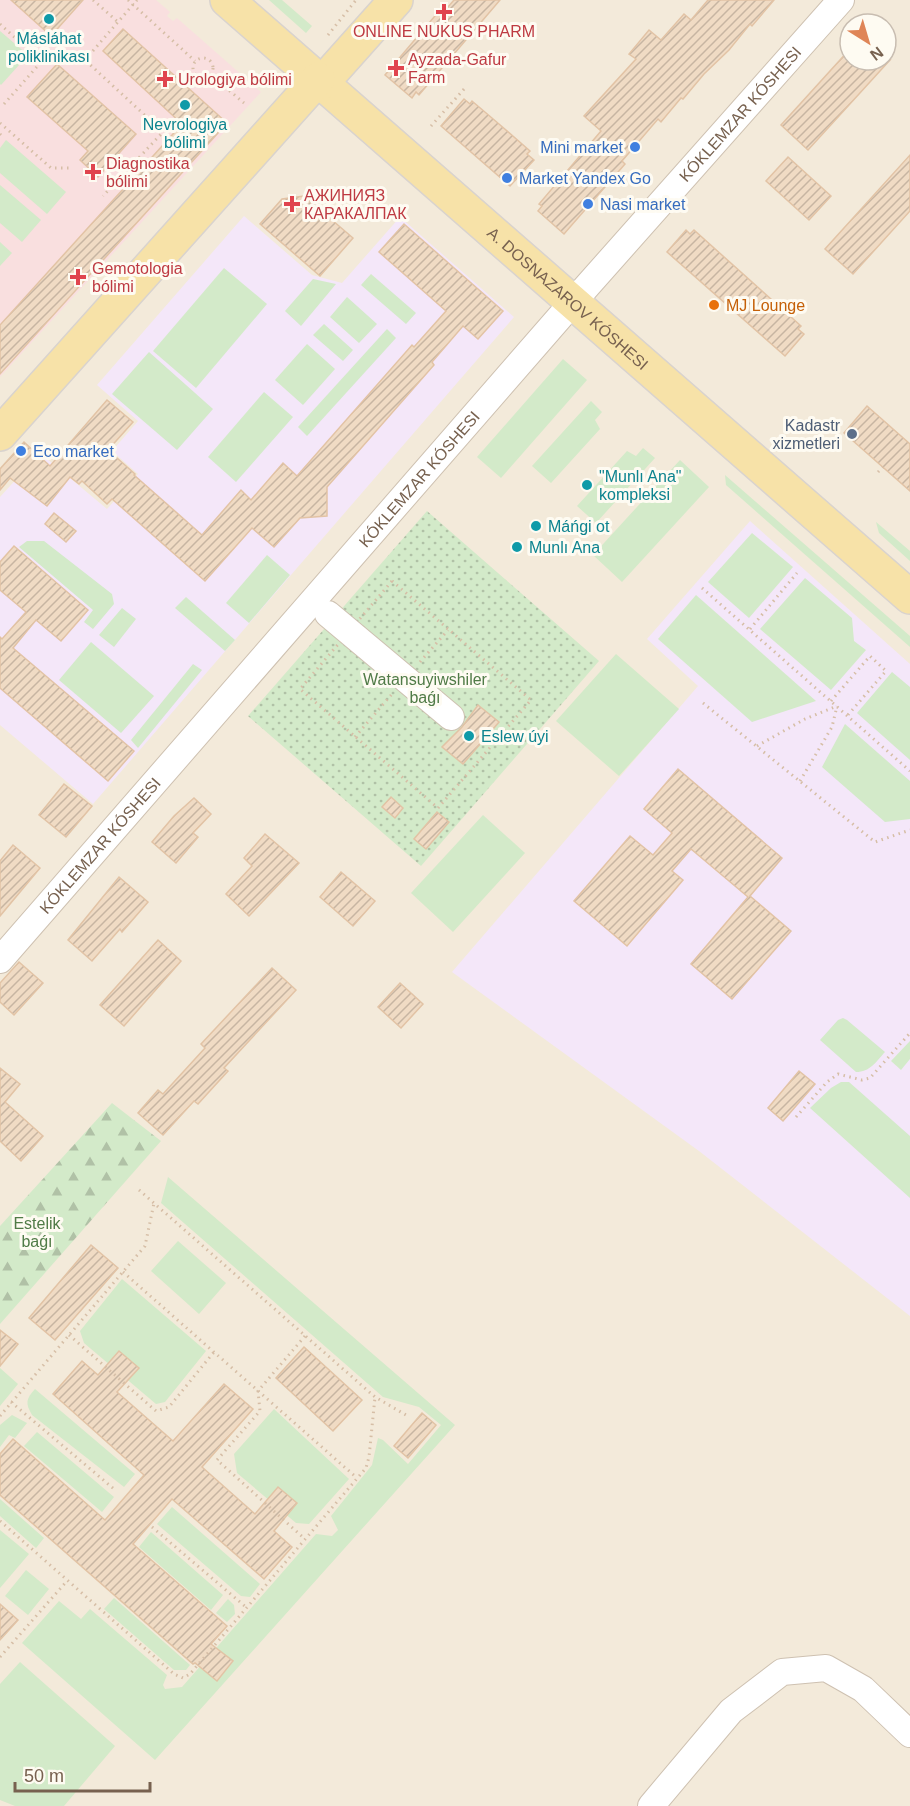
<svg xmlns="http://www.w3.org/2000/svg" width="910" height="1806" viewBox="0 0 910 1806" font-family="Arial,sans-serif">
<style>
.residential{fill:#f3eada;fill-rule:evenodd}
.education{fill:#f4e7f9}
.medical{fill:#f9dfdf}
.grass{fill:#d3eac9}
.forest{fill:url(#forest-firs)}
.park{fill:url(#park-dots)}
.building{fill:url(#building-hatch);stroke:#e2c3a5;stroke-width:1.5}
.lines{fill:none;stroke-linecap:round;stroke-linejoin:round}
.minor-casing{stroke:#cec1b1;stroke-width:28}
.major-casing{stroke:#d9d3ce;stroke-width:36}
.path{stroke:#d6bea6;stroke-width:3;stroke-dasharray:1.5 4.5;stroke-linecap:butt}
.minor{stroke:#fff;stroke-width:26}
.major{stroke:#f7e2a8;stroke-width:33}
.health-dot{fill:#e0444e;stroke:#fefbf2;stroke-width:2}
.culture-dot{fill:#0f9aa8;stroke:#fefbf2;stroke-width:2}
.shop-dot{fill:#3f7fe0;stroke:#fefbf2;stroke-width:2}
.food-dot{fill:#e8710a;stroke:#fefbf2;stroke-width:2}
.service-dot{fill:#5c6f8a;stroke:#fefbf2;stroke-width:2}
.labels{text-anchor:middle;stroke-width:6;stroke-linejoin:round;paint-order:stroke}
.health-label{font-size:16px;fill:#be3a42;stroke:#fefbf2;text-anchor:start}
.culture-label{font-size:16px;fill:#0d838f;stroke:#fefbf2;text-anchor:start}
.street-label{font-size:16px;fill:#77614f;stroke:#fefbf2}
.shop-label{font-size:16px;fill:#366cbe;stroke:#fefbf2;text-anchor:start}
.food-label{font-size:16px;fill:#c56008;stroke:#fefbf2;text-anchor:start}
.service-label{font-size:16px;fill:#4e5e75;stroke:#fefbf2;text-anchor:end}
.park-label{font-size:16px;fill:#507b47;stroke:#fefbf2}
</style>
<defs>
<pattern id="forest-firs" width="22" height="20" patternUnits="userSpaceOnUse" patternTransform="scale(1.5)"><rect width="22" height="20" fill="#d3eac9"/><path d="M5 1l3.5 6h-7zM16 11l3.5 6h-7z" fill="#b0c1a6"/></pattern>
<pattern id="park-dots" width="8" height="8" patternUnits="userSpaceOnUse" patternTransform="scale(1.5)"><rect width="8" height="8" fill="#d3eac9"/><path d="M2 2h.1M6 6h.1" fill="none" stroke="#b0c1a6" stroke-width="1.8" stroke-linecap="round"/></pattern>
<pattern id="building-hatch" width="6" height="6" patternUnits="userSpaceOnUse" patternTransform="scale(1.5)"><rect width="6" height="6" fill="#f0dbc4"/><path d="M-1 1l2-2M0 6l6-6M5 7l2-2" fill="none" stroke="#c7b5a2"/></pattern>
</defs>
<rect width="100%" height="100%" fill="#fcf7eb"/>
<!-- residential -->
<path class="residential" d="M0 0H910V1806H0ZM850 24H886V60H850Z"/>
<!-- education -->
<g class="education">
<polygon points="244,216 312,275 342,283 400,217 514,317 93,804 0,725 0,497 40,453 107,509 138,474 112,451 138,421 97,385"/>
<polygon points="750,521 910,664 910,1316 699,1151 452,972 698,686 647,639"/>
</g>
<!-- medical -->
<polygon class="medical" points="0,0 156,0 170,12 167,16 173,21 177,18 261,92 0,377"/>
<!-- grass -->
<g class="grass">
<polygon points="269,0 282,0 312,26 306,33"/>
<polygon points="0,31 28,55 1,85 0,84"/>
<polygon points="6,140 66,192 47,214 0,173 0,148"/>
<polygon points="0,185 41,220 22,242 0,223"/>
<polygon points="0,242 12,253 0,266"/>
<polygon points="224,268 267,304 196,388 153,351"/>
<polygon points="371,274 416,313 406,324 361,285"/>
<polygon points="313,279 336,284 301,326 285,311"/>
<polygon points="347,297 377,324 359,343 330,317"/>
<polygon points="324,324 353,350 343,361 313,335"/>
<polygon points="387,329 396,338 307,436 298,427"/>
<polygon points="307,344 335,369 303,405 275,380"/>
<polygon points="149,352 213,409 177,450 112,394"/>
<polygon points="563,359 587,380 501,478 477,457"/>
<polygon points="264,392 293,417 236,482 208,457"/>
<polygon points="591,401 602,412 595,420 600,429 551,483 532,466"/>
<polygon points="643,448 655,458 596,523 577,506 627,451 636,456"/>
<polygon points="680,460 709,487 622,582 593,555"/>
<polygon points="725,475 910,636 910,647 726,485"/>
<polygon points="876,522 910,551 910,561 879,533"/>
<polygon points="752,533 793,567 749,618 708,582"/>
<polygon points="27,541 44,541 112,594 114,604 93,629 84,622 93,610 19,547"/>
<polygon points="267,555 290,575 249,623 226,603"/>
<polygon points="805,578 852,618 854,641 866,650 831,690 760,629"/>
<polygon points="696,595 816,701 752,722 658,639"/>
<polygon points="186,597 235,640 225,651 175,608"/>
<polygon points="122,608 136,619 114,647 99,635"/>
<polygon points="91,642 154,696 121,733 59,680"/>
<polygon points="616,654 679,709 619,776 556,721"/>
<polygon points="193,664 202,670 138,748 131,740"/>
<polygon points="892,672 910,687 910,760 857,713"/>
<polygon points="845,724 910,781 910,819 885,822 822,767"/>
<polygon points="483,815 525,853 453,932 411,893"/>
<path d="M843 1018 847 1020 885 1052C876 1062 870 1072 856 1072L820 1040 838 1020Z"/>
<polygon points="910,1041 910,1059 901,1070 891,1061"/>
<polygon points="841,1082 849,1082 910,1136 910,1198 810,1108 831,1088"/>
<polygon points="168,1177 455,1425 155,1760 22,1643 59,1601 81,1619 90,1609 167,1675 163,1685 165,1689 182,1687 316,1534 332,1536 338,1530 331,1516 372,1465 378,1438 383,1440 408,1464 441,1425 419,1407 383,1397 161,1203"/>
<polygon points="178,1241 226,1283 199,1314 151,1271"/>
<polygon points="122,1279 206,1351 165,1402 156,1404 84,1343 80,1331"/>
<polygon points="0,1368 18,1384 0,1406"/>
<path d="M35 1389 135 1474 124 1487 32 1415C25 1403 26 1399 35 1389Z"/>
<polygon points="274,1409 349,1479 309,1524 296,1523 237,1473 234,1454"/>
<polygon points="12,1415 27,1423 15,1438 9,1435 0,1447 0,1425"/>
<polygon points="37,1432 114,1497 102,1512 24,1446"/>
<polygon points="0,1499 44,1538 36,1548 0,1516"/>
<polygon points="172,1507 260,1584 250,1597 241,1596 157,1524"/>
<polygon points="0,1530 29,1554 0,1588"/>
<polygon points="151,1532 223,1595 211,1610 139,1547"/>
<polygon points="26,1570 49,1589 28,1615 5,1596"/>
<polygon points="114,1598 190,1665 186,1670 174,1670 104,1609"/>
<polygon points="228,1599 234,1605 235,1614 227,1622 216,1613"/>
<polygon points="20,1662 115,1746 64,1806 15,1806 0,1800 0,1684"/>
</g>
<!-- forest -->
<polygon class="forest" points="112,1103 161,1141 0,1324 0,1226"/>
<!-- park -->
<polygon class="park" points="427,511 599,661 421,866 248,716"/>
<!-- building -->
<g class="building">
<polygon points="11,0 83,0 51,36"/>
<polygon points="454,0 500,0 419,95 416,92 412,98 385,75 445,4 448,7"/>
<polygon points="708,0 774,0 752,26 750,24 729,50 704,74 683,99 681,98 661,122 658,119 622,161 625,164 564,234 538,211 542,206 539,204 601,131 584,116 636,59 629,54 649,30 661,40 684,14 691,20"/>
<polygon points="123,29 227,123 0,374 0,325 182,124 103,51"/>
<polygon points="850,49 850,60 890,60 808,150 781,125"/>
<polygon points="57,64 136,134 98,177 80,160 88,151 27,97"/>
<polygon points="464,99 470,104 472,101 499,124 530,151 527,154 534,160 510,186 441,126"/>
<polygon points="910,155 910,211 853,274 825,249"/>
<polygon points="788,157 831,196 809,220 766,181"/>
<polygon points="304,196 353,238 320,276 260,224 282,199"/>
<polygon points="404,224 503,311 478,339 463,326 432,362 434,365 327,487 327,516 300,518 274,547 252,528 205,581 112,499 107,504 82,481 79,484 70,477 47,506 10,478 0,490 0,469 24,442 50,466 107,400 133,422 108,450 135,474 134,475 202,535 241,490 251,500 283,463 297,476 412,345 414,347 446,311 379,252"/>
<polygon points="686,230 690,234 694,230 801,326 798,329 804,334 785,356 667,252"/>
<polygon points="867,406 910,444 910,491 844,433"/>
<polygon points="54,513 76,531 66,542 45,524"/>
<polygon points="14,546 88,610 61,641 36,620 13,648 134,751 108,781 0,688 0,637 2,639 26,612 0,590 0,562"/>
<polygon points="478,705 499,722 463,764 442,747 462,727"/>
<polygon points="678,769 782,858 750,896 791,931 732,999 691,964 748,897 691,849 672,871 683,880 627,946 574,901 630,836 653,855 672,833 644,809"/>
<polygon points="64,784 92,806 66,837 39,815"/>
<polygon points="391,797 403,808 395,818 382,807"/>
<polygon points="194,798 211,814 193,833 198,837 176,863 152,842 174,816"/>
<polygon points="437,812 449,822 426,849 414,839"/>
<polygon points="265,834 299,863 249,916 226,894 252,866 244,858"/>
<polygon points="13,845 40,868 0,916 0,861"/>
<polygon points="341,872 375,901 353,926 320,897"/>
<polygon points="119,877 148,902 122,932 120,929 92,961 68,940"/>
<polygon points="158,940 181,961 124,1026 100,1005"/>
<polygon points="19,962 43,983 14,1015 0,1002 0,983"/>
<polygon points="272,968 296,990 224,1068 228,1071 198,1104 194,1101 163,1135 138,1113 158,1090 163,1094 205,1048 201,1044"/>
<polygon points="400,983 423,1004 401,1028 378,1007"/>
<polygon points="0,1068 20,1084 5,1102 43,1136 21,1161 0,1141"/>
<polygon points="799,1071 815,1084 783,1121 768,1108"/>
<polygon points="91,1245 118,1268 55,1340 29,1318"/>
<polygon points="0,1330 18,1344 0,1366"/>
<polygon points="304,1347 362,1400 333,1431 276,1378"/>
<polygon points="119,1351 139,1368 117,1392 173,1441 224,1384 253,1409 202,1467 255,1514 278,1487 297,1503 274,1531 292,1547 264,1579 172,1499 133,1544 227,1626 211,1644 233,1661 217,1681 195,1663 193,1664 0,1495 0,1454 13,1439 105,1520 144,1475 53,1394 82,1361 98,1375"/>
<polygon points="422,1413 436,1425 408,1458 394,1446"/>
<polygon points="0,1604 18,1620 0,1640"/>
</g>
<g class="lines">
<defs>
<g id="minor">
<polyline points="328,614 451,717"/>
<path id="s1" d="M0 960 573 302 841 0"/>
<polyline points="651,1806 731,1711 782,1672 826,1668 863,1689 910,1734"/>
</g>
<g id="major">
<path id="s2" d="M227 0 910 597"/>
<polyline points="322,83 396,0"/>
<polyline points="0,434 318,79"/>
</g>
</defs>
<!-- minor casing -->
<use href="#minor" class="minor-casing"/>
<!-- major casing -->
<use href="#major" class="major-casing"/>
<!-- path -->
<g class="path">
<polyline points="93,0 118,22"/>
<polyline points="128,0 195,61"/>
<polyline points="0,24 41,61"/>
<polyline points="328,35 356,0"/>
<circle cx="203" cy="68" r="10"/>
<polyline points="85,60 137,0"/>
<polyline points="211,75 244,103"/>
<polyline points="4,104 42,61 85,60 163,132 103,196"/>
<polyline points="0,123 51,168 73,168"/>
<polyline points="431,126 465,88"/>
<polyline points="0,134 1,135"/>
<polyline points="878,472 883,467"/>
<polygon points="392,581 531,700 438,808 300,689"/>
<polyline points="702,588 910,771"/>
<polyline points="750,629 797,573"/>
<polyline points="420,662 448,630"/>
<polyline points="831,701 870,656 886,671 847,716"/>
<polyline points="703,703 875,842 910,830"/>
<polyline points="355,737 392,694"/>
<polyline points="757,746 805,719 837,706"/>
<polyline points="800,781 832,727 837,706"/>
<polyline points="796,1117 827,1082 838,1074 862,1080 870,1078 910,1033"/>
<polyline points="139,1190 375,1397 406,1415"/>
<polyline points="123,1272 357,1478"/>
<polyline points="69,1335 156,1411 169,1407 214,1352"/>
<polyline points="305,1336 258,1391 260,1411 217,1460 305,1539"/>
<polyline points="11,1402 114,1489"/>
<polyline points="0,1416 145,1246 154,1203"/>
<polyline points="0,1521 174,1674 183,1678 190,1674 366,1468 369,1457 375,1397"/>
<polyline points="152,1527 247,1608"/>
<polyline points="0,1657 67,1581"/>
</g>
<!-- minor -->
<use href="#minor" class="minor"/>
<!-- major -->
<use href="#major" class="major"/>
</g>
<!-- markers -->
<g class="health-dot">
<path d="M441 3h6v6h6v6h-6v6h-6v-6h-6v-6h6z"/>
<path d="M393 59h6v6h6v6h-6v6h-6v-6h-6v-6h6z"/>
<path d="M162 70h6v6h6v6h-6v6h-6v-6h-6v-6h6z"/>
<path d="M90 163h6v6h6v6h-6v6h-6v-6h-6v-6h6z"/>
<path d="M289 195h6v6h6v6h-6v6h-6v-6h-6v-6h6z"/>
<path d="M75 268h6v6h6v6h-6v6h-6v-6h-6v-6h6z"/>
</g>
<g class="culture-dot">
<circle cx="49" cy="19" r="6"/>
<circle cx="185" cy="105" r="6"/>
<circle cx="587" cy="485" r="6"/>
<circle cx="536" cy="526" r="6"/>
<circle cx="517" cy="547" r="6"/>
<circle cx="469" cy="736" r="6"/>
</g>
<g class="shop-dot">
<circle cx="635" cy="147" r="6"/>
<circle cx="507" cy="178" r="6"/>
<circle cx="588" cy="204" r="6"/>
<circle cx="21" cy="451" r="6"/>
</g>
<circle class="food-dot" cx="714" cy="305" r="6"/>
<circle class="service-dot" cx="852" cy="434" r="6"/>
<g class="labels">
<!-- health labels -->
<g class="health-label">
<text x="444" y="37" text-anchor="middle">ONLINE NUKUS PHARM</text>
<text x="408" y="65">Ayzada-Gafur<tspan x="408" dy="18">Farm</tspan></text>
<text x="178" y="85">Urologiya bólimi</text>
<text x="106" y="169">Diagnostika<tspan x="106" dy="18">bólimi</tspan></text>
<text x="304" y="201">АЖИНИЯЗ<tspan x="304" dy="18">КАРАКАЛПАК</tspan></text>
<text x="92" y="274">Gemotologia<tspan x="92" dy="18">bólimi</tspan></text>
</g>
<!-- culture labels -->
<g class="culture-label">
<text x="49" y="44" text-anchor="middle">Másláhat<tspan x="49" dy="18">poliklinikası</tspan></text>
<text x="185" y="130" text-anchor="middle">Nevrologiya<tspan x="185" dy="18">bólimi</tspan></text>
<text x="599" y="482">"Munlı Ana"<tspan x="599" dy="18">kompleksi</tspan></text>
<text x="548" y="532">Máńgi ot</text>
<text x="529" y="553">Munlı Ana</text>
<text x="481" y="742">Eslew úyi</text>
</g>
<!-- street labels -->
<g class="street-label">
<text dy="6" stroke="none"><textPath href="#s1" startOffset="1124">KÓKLEMZAR KÓSHESI</textPath></text>
<text dy="6" stroke="none"><textPath href="#s2" startOffset="453">A. DOSNAZAROV KÓSHESI</textPath></text>
<text dy="6" stroke="none"><textPath href="#s1" startOffset="638">KÓKLEMZAR KÓSHESI</textPath></text>
<text dy="6" stroke="none"><textPath href="#s1" startOffset="152">KÓKLEMZAR KÓSHESI</textPath></text>
</g>
<!-- shop labels -->
<g class="shop-label">
<text x="623" y="153" text-anchor="end">Mini market</text>
<text x="519" y="184">Market Yandex Go</text>
<text x="600" y="210">Nasi market</text>
<text x="33" y="457">Eco market</text>
</g>
<!-- food labels -->
<g class="food-label">
<text x="726" y="311">MJ Lounge</text>
</g>
<!-- service labels -->
<g class="service-label">
<text x="840" y="431">Kadastr<tspan x="840" dy="18">xizmetleri</tspan></text>
</g>
<!-- park labels -->
<g class="park-label">
<text x="425" y="685">Watansuyiwshiler<tspan x="425" dy="18">baǵı</tspan></text>
<text x="37" y="1229">Estelik<tspan x="37" dy="18">baǵı</tspan></text>
</g>
</g>
<!-- north arrow -->
<g transform="translate(868 42) rotate(143)"><circle r="28" fill="#fefbf2" stroke="#c8bdb1" stroke-width="1.5"/>
<path d="M0-4.5L10 22L0 15L-10 22Z" fill="#df8557"/>
<text y="-9" font-size="16" font-weight="bold" text-anchor="middle" fill="#77614f">N</text>
</g>
<!-- scale -->
<path d="M15 1782v9h135v-9" fill="none" stroke="#77614f" stroke-width="3"/>
<text x="24" y="1782" font-size="18" fill="#77614f" stroke="#fefbf2" stroke-width="4.5" paint-order="stroke">50 m</text>
</svg>
